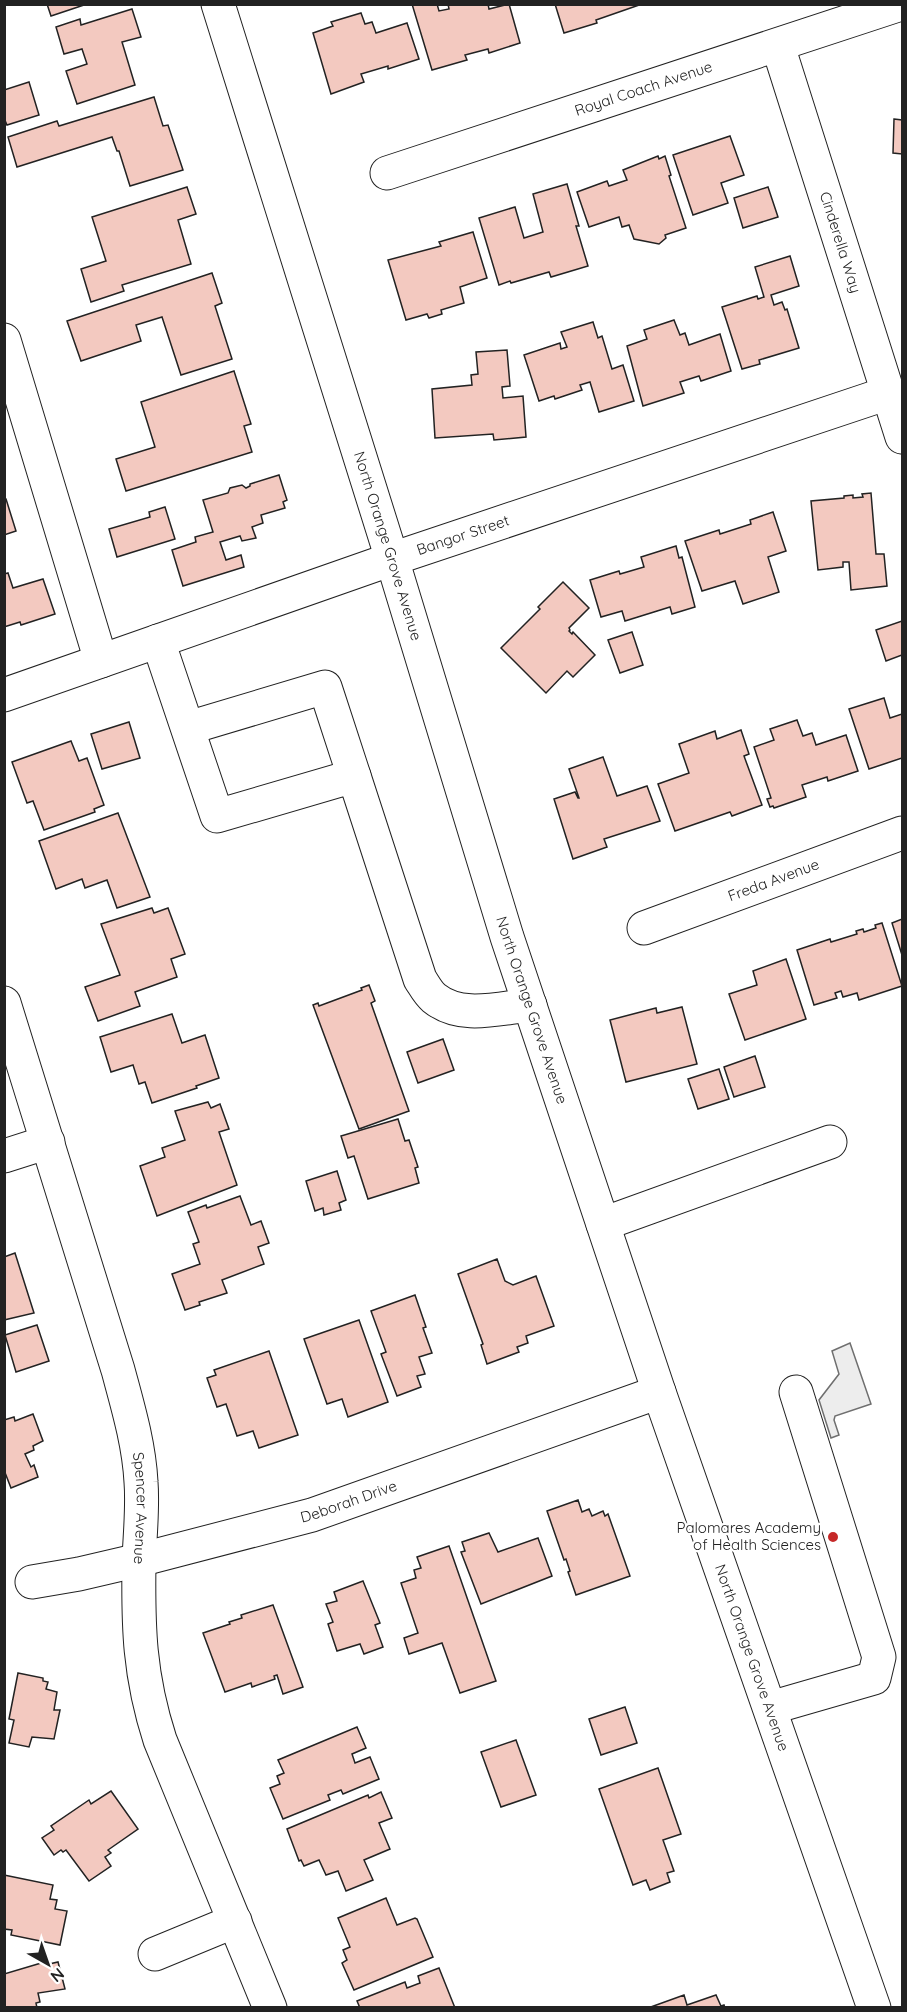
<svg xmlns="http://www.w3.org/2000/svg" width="907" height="2012" viewBox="0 0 907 2012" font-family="Quicksand,sans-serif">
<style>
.parking{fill:#ededed;stroke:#6f6f6f;stroke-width:1.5}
.building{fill:#f3c9c0;stroke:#222;stroke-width:1.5}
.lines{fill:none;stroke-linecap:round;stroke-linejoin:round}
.minor-casing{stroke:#222;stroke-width:35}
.major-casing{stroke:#222;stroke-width:35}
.minor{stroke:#fff;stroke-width:33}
.major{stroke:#fff;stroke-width:33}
.poi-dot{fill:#c62828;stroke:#fff;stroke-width:2}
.labels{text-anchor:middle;stroke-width:4.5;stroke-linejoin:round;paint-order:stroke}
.street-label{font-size:15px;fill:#222;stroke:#fff}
.poi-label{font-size:15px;fill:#222;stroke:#fff;text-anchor:end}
</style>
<rect width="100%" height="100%" fill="#fff"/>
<!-- parking -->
<polygon class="parking" points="850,1343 871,1404 835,1416 834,1420 839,1435 831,1438 819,1400 839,1374 832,1351"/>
<!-- building -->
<g class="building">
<polygon points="47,4 87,4 51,16"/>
<polygon points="412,4 437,4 439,11 449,9 448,4 488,4 489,9 509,4 520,43 489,53 488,49 465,55 467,60 432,70"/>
<polygon points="555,4 642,4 596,20 597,23 564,33"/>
<polygon points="132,9 141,37 122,42 135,85 77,104 66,71 87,64 82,49 64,54 56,27 80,19 81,25"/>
<polygon points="361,13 365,24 372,22 376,33 407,23 419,59 388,69 388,66 361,74 364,82 331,94 313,33 333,26 331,22"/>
<polygon points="29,82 39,115 7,125 4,118 4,90"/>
<polygon points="154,97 163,126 168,125 183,170 130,186 119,151 117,151 112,137 17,167 8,137 57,121 59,126"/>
<polygon points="894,119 902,120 902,154 893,153"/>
<polygon points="730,136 744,175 721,183 728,203 693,215 673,155"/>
<polygon points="658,156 659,159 665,156 671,175 669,176 686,228 665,235 666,238 659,244 634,239 629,225 622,227 619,217 589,227 577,192 607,181 609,186 627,180 623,170"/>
<polygon points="567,184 579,226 576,226 588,266 551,277 549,272 511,283 510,281 499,285 479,218 515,207 524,238 543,232 533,194"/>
<polygon points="187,187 196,214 178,220 191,264 122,285 124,291 91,302 81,269 106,261 92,217"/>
<polygon points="768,187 778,217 743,228 734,198"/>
<polygon points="473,232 487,278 460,287 464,303 441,310 442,314 429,318 427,314 406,320 388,260 441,246 439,242"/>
<polygon points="790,256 799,286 771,295 774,305 782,302 785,310 787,309 799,348 759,360 760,364 742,369 722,307 757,296 758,299 764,297 755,267"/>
<polygon points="212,273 222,303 215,306 232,359 181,375 162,317 136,325 141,341 81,361 67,321"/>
<polygon points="674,320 680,335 685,333 689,345 720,334 731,371 701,381 699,376 680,382 684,393 643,406 627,346 647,339 644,330"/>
<polygon points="593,322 598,338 602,336 612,369 623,365 634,401 599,412 590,382 580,385 582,390 555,399 554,396 539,401 524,355 560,343 561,349 567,347 561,332"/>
<polygon points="507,350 510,386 502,387 503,398 523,396 526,437 494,440 493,434 435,438 432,389 472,385 471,375 478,374 476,352"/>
<polygon points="234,371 251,424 244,426 252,452 126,491 116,459 155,447 141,402"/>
<polygon points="279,475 287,500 283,502 285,508 261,515 263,523 252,527 256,538 242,541 240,536 220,542 226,560 241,555 244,567 183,586 172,550 196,542 195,537 213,532 203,500 228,493 230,488 242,485 246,488 250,486 250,484"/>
<polygon points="871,493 876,554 884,554 887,586 851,590 849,562 843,562 843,567 818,570 811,501 844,498 844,496 853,495 853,498 863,497 862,494"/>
<polygon points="4,499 6,499 16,531 4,535"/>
<polygon points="165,507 175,539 117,557 109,529 150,517 149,512"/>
<polygon points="773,512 786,551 768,557 779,592 743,604 735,581 702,591 685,541 719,530 720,534 751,524 750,520"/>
<polygon points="676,546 679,558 682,557 695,607 672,614 670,607 625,621 622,611 601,617 590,580 619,571 620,574 644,567 641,557"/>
<polygon points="8,573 13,588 43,579 55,614 21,625 20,622 4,627 4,574"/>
<polygon points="563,582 589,608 569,628 570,630 569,631 572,634 573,632 595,655 573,677 567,671 546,693 501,648 540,609 538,607"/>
<polygon points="902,621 902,655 886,661 876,630"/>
<polygon points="632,632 643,665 620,673 608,640"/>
<polygon points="884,698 890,718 902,714 902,758 869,769 849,709"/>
<polygon points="797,720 803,736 812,733 816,745 846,735 858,771 828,781 827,777 802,785 806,797 774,808 773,806 770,807 767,799 771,798 754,747 774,740 770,729"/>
<polygon points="129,722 140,758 102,769 91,734"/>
<polygon points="741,730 749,754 744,756 762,805 732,816 730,812 675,831 658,784 689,773 679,744 715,731 717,739"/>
<polygon points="71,741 79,761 87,758 104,805 94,809 95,812 44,830 33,801 27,803 12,762"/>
<polygon points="603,757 617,796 647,786 660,821 604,839 607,847 573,859 554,799 575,792 578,798 579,798 569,769"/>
<polygon points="118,813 150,897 117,908 107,880 85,888 82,879 56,889 39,841"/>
<polygon points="152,908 154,913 168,908 185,954 171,959 177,977 135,992 140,1006 98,1021 85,987 120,975 101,924"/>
<polygon points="902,919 902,955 892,923"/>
<polygon points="882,923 902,986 859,1000 857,993 843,997 841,991 835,993 837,998 814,1005 797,950 830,939 831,942 857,934 856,931 863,929 864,932 876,928 875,925"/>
<polygon points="786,959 806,1019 745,1040 729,994 757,985 753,971"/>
<polygon points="369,985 375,1001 371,1003 409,1111 359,1129 313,1005 318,1003 319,1006 362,990 361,988"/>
<polygon points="682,1007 697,1064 626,1082 610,1020 656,1008 657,1013"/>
<polygon points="172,1014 182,1043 205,1035 219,1078 196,1086 197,1088 152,1103 145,1082 139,1084 133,1065 111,1072 100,1037"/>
<polygon points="443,1039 454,1070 418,1083 407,1052"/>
<polygon points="755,1056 765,1087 734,1097 724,1067"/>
<polygon points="719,1069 729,1099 698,1109 688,1079"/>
<polygon points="208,1102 211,1108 220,1104 229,1129 219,1132 237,1185 157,1216 140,1166 165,1157 162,1148 185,1140 175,1111"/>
<polygon points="398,1119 405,1141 409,1140 418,1167 415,1168 419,1183 368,1199 354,1156 348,1158 341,1136"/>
<polygon points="337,1171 346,1200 339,1203 341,1210 324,1215 323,1208 315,1211 306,1181"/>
<polygon points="240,1196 251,1225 261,1221 269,1243 258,1247 264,1264 222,1280 227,1293 199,1302 200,1305 185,1310 172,1274 200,1264 193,1244 199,1242 188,1212 206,1205 207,1208"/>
<polygon points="15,1253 34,1313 4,1320 4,1257"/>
<polygon points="497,1259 505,1281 513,1285 536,1276 554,1326 526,1336 528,1343 517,1347 519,1352 487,1364 481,1345 483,1344 458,1274"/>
<polygon points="415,1295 426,1327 423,1328 432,1353 419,1357 425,1374 417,1376 421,1387 397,1396 381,1354 386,1352 371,1311"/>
<polygon points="359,1320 388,1402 348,1417 342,1399 327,1404 304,1339"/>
<polygon points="37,1325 49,1361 16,1372 5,1335"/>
<polygon points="269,1351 298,1435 259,1448 253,1431 237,1436 226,1404 217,1407 207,1378 216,1375 214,1370"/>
<polygon points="33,1414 43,1441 33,1446 34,1450 25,1454 31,1467 34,1465 38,1477 11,1488 4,1470 4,1420 14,1417 15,1421"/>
<polygon points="578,1500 582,1512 589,1509 592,1516 603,1511 605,1516 608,1514 630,1576 576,1595 568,1572 570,1571 566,1559 564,1560 547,1511"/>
<polygon points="489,1533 498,1552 538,1538 552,1576 481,1604 461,1552 465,1551 462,1542"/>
<polygon points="449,1546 496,1681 460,1693 442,1643 409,1654 404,1638 418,1633 401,1583 416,1578 414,1570 421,1568 417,1557"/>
<polygon points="363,1581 380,1623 375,1625 383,1647 364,1654 360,1644 337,1651 328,1624 333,1622 326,1604 337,1601 334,1592"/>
<polygon points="273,1605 303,1687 283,1694 277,1675 274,1676 275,1679 252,1687 251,1683 225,1692 203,1633 230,1624 229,1622 242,1618 241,1615"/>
<polygon points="18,1673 43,1678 43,1681 48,1682 46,1689 57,1692 54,1710 60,1710 54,1739 32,1737 29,1747 9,1743 14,1720 9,1719"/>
<polygon points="625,1707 637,1743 601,1755 589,1719"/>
<polygon points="357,1727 366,1748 352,1754 355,1763 370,1757 379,1779 343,1794 341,1790 328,1795 330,1800 283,1819 270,1788 280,1784 277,1776 284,1773 278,1760"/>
<polygon points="516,1740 536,1795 501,1807 481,1752"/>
<polygon points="658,1768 681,1834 663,1840 674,1871 667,1873 670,1882 650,1890 646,1880 633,1885 599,1789"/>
<polygon points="111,1791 138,1829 108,1850 111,1853 105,1857 111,1866 89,1881 66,1850 63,1852 61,1850 54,1855 42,1838 54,1830 51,1826 89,1800 91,1804"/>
<polygon points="381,1792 392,1818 379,1823 390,1849 364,1860 373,1880 346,1891 338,1871 326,1875 319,1860 304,1866 301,1860 299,1861 287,1829 368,1795 369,1798"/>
<polygon points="4,1875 53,1885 50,1899 57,1900 55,1909 67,1911 60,1945 11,1935 12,1930 4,1929"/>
<polygon points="386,1898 397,1925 415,1918 417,1919 433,1957 354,1990 342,1963 347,1960 343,1950 350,1947 338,1918"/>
<polygon points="48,1961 49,1964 58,1962 65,1989 38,1993 40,2002 36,2003 37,2008 4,2008 4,1974"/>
<polygon points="439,1968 455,2008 360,2008 357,2001 405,1982 407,1988 420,1983 418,1976"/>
<polygon points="684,1995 687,2005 716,1995 721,2006 724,2005 725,2008 648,2008"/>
</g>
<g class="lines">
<defs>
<g id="minor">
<path id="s1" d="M778 46 902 437"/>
<path id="s2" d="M387 173 901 4"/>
<polyline points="4,340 101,661"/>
<path d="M158 641 217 816 354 776 420 979C424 985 428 993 434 998 461 1020 499 1008 530 1005"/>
<path id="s3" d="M4 695 392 559 888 393"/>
<polyline points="188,728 325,687 354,776"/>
<path id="s4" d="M644 928 902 833"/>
<path id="s5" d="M4 1003 118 1370C128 1407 139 1444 141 1482 143 1507 140 1534 139 1560 138 1627 139 1675 160 1740L270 2008"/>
<polyline points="4,1156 48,1142"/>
<polyline points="603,1224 830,1142"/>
<path id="s6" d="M32 1582 79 1574 139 1560 312 1515 659 1392"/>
<polyline points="770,1708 874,1678 879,1657 796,1392"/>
<polyline points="155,1954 235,1921"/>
</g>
<g id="major">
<path id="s7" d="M218 4 392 559 507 937 659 1392 874 2008"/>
</g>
</defs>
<!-- minor casing -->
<use href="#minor" class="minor-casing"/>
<!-- major casing -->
<use href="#major" class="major-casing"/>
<!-- minor -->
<use href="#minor" class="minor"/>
<!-- major -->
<use href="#major" class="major"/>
</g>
<!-- markers -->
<circle class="poi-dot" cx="833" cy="1537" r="6"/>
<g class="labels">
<!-- street labels -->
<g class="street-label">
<text dy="5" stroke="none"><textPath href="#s2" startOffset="270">Royal Coach Avenue</textPath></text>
<text dy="5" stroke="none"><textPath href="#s1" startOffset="206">Cinderella Way</textPath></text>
<text dy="5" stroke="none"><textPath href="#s3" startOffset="486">Bangor Street</textPath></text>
<text dy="5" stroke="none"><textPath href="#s7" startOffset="568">North Orange Grove Avenue</textPath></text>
<text dy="5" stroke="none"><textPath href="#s4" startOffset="138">Freda Avenue</textPath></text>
<text dy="5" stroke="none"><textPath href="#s7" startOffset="1054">North Orange Grove Avenue</textPath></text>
<text dy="5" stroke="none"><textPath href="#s6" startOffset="327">Deborah Drive</textPath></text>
<text dy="5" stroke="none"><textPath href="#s5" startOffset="525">Spencer Avenue</textPath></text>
<text dy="5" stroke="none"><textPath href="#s7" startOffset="1738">North Orange Grove Avenue</textPath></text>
</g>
<!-- poi labels -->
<g class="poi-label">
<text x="821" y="1533">Palomares Academy<tspan x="821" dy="17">of Health Sciences</tspan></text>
</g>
</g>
<!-- border -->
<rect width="907" height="2012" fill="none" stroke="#222222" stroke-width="12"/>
<!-- north arrow -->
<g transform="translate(48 1964) rotate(140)" stroke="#ffffff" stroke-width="4.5" paint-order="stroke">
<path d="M0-4.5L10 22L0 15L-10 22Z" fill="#222222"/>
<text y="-9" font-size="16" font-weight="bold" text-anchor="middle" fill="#222222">N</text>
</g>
</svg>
